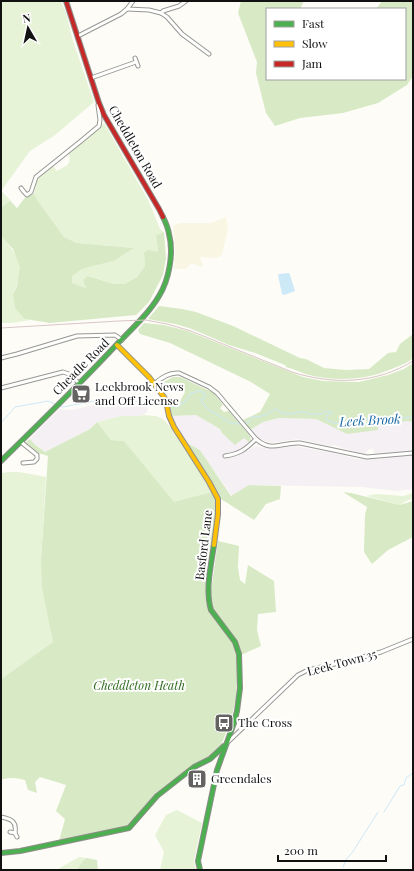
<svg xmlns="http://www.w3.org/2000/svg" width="414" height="871" viewBox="0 0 414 871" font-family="'Playfair Display',serif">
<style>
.industrial{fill:#f5f0f3}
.farmland{fill:#f9f7e4}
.green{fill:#e7f3d7}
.forest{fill:#d8eac5}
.water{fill:#cde8f7}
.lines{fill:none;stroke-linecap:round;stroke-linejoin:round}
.stream{stroke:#cde8f7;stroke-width:1}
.street-casing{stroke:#979795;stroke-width:5}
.fast-casing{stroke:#8e8d8b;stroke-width:6}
.slow-casing{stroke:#8e8d8b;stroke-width:6}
.jam-casing{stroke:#8e8d8b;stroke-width:6}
.street{stroke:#fffffe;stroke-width:3}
.fast{stroke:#4caf50;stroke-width:4}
.slow{stroke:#ffc107;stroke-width:4}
.jam{stroke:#c62828;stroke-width:4}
.rail{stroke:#d9c6c7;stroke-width:1}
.labels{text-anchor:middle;stroke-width:4;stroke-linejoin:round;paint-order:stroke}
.street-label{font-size:12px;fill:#111;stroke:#fff}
.poi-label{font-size:12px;fill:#111;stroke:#fff;text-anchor:start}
.park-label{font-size:12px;font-style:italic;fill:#2f6b1f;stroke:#fff}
.water-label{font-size:13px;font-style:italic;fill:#1768a6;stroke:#fff}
</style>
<rect width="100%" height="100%" fill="#fdfcf7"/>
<!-- industrial -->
<g class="industrial">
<polygon points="107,402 126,403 147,406 148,411 143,415 138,416 121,416 97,422 90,429 45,452 38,446 35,445 30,439 48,420 60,409 67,410 76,409"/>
<polygon points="196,415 220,429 222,433 227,437 244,437 249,442 243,448 234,452 223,454 224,459 238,456 255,446 265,448 281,448 295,446 333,453 358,459 381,459 382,457 413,454 413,489 397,491 362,487 249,485 232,496 200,450 187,443 175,425 171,416"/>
<polygon points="279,418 316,419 347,434 378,426 407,421 413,422 413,452 379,455 374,453 373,449 369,449 366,453 364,454 342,448 340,447 334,445 331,446 298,439 271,443 260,439 250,430 263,422"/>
</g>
<!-- farmland -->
<polygon class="farmland" points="226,217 228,228 222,255 217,258 200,257 203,265 201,267 192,263 185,269 174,269 175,250 173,226 180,223 211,223"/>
<!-- green -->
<g class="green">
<polygon points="1,1 61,1 66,13 73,41 94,102 55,135 30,151 1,191 11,201 1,208"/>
<path d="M104 123 147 198 154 214 160 229 164 232 156 235 158 252 144 253 145 266 137 277 124 284H114L89 276 86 288 72 283V276L82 269 114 261 134 248 77 243 64 237 38 201 34 194 37 180 40 176 53 166 57 171C67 165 71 166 69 154Z"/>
<path d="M1 236C9 245 17 254 20 266 22 273 16 287 13 294L25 319 30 320 12 323H1Z"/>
<polygon points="143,415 156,416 163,419 174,431 191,457 212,492 174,503 124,441 111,440 97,422 121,416 138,416"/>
<polygon points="10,472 19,472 46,477 41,560 53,642 1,679 1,473"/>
<polygon points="413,493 413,499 408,500 400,505 367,496 377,494 403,496"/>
<polygon points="177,810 202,823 194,861 196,870 160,870 164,852 155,835 166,815"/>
<path d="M79 857 87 858C83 861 82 865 78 868 74 871 62 870 56 870Z"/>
</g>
<!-- forest -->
<g class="forest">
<polygon points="241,1 304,1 300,9 267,9 267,79 405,79 405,9 376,9 382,1 413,1 413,76 407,85 378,103 343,113 300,118 275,126 266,113 256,73 257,62 238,13"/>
<polygon points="1,191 17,208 27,195 34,194 38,201 64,237 77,243 134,248 114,261 82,269 72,276 72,283 86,288 83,280 88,276 114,284 124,284 137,277 145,266 144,253 148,250 158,252 156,235 164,232 166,258 163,275 149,302 136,315 50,323 25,319 15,308 13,294 17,286 20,267 13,249 1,236 1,208 10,201"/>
<path d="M159 306 182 309 196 312 233 326 300 358 306 359 324 368 346 370 369 369 388 353 396 352 400 344 413 334V358C408 363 401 365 394 368 368 380 338 382 309 375 302 373 294 369 286 367L285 365 255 353 229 345 206 335 189 328 175 324 148 319Z"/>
<polygon points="144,323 164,325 188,331 303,377 323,381 359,382 388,375 404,369 413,363 413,372 412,373 413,374 413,422 407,421 378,426 378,430 347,434 316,419 279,418 263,422 250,430 243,420 260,412 270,394 251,382 170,343 140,334 138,330"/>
<path d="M173 377H180L214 393 223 405 220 408 224 412 229 411 250 436 251 441 249 442 244 438 235 445 222 433 220 429 196 415 171 416 168 401 176 404 179 403 185 392C174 387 175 386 165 392L162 388V383Z"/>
<path d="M97 422 111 440 124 441 174 502 212 492 216 500 217 516 206 591C205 598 206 603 209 610L233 643 236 653 238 668 236 697 231 721 221 745 209 757 179 776 155 795 127 827 59 841 65 819 56 811 66 785 40 777 35 782 37 793 28 790 25 780C16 778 10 777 1 780V679L53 642 42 587 41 560 48 456 35 452 25 443 30 439C34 445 39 447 45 452L90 429Z"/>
<polygon points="187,443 200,450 231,496 249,485 281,486 280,499 266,504 254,520 221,499"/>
<polygon points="343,492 351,493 400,505 413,501 413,537 388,550 372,564 364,552 365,515 367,507"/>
<polygon points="218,541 239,546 238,567 240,580 245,584 248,565 274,581 276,612 258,614 257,630 261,646 241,655 238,644 213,609 210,603 211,591"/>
<path d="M87 858 97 860 98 870H76C80 866 82 861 87 858Z"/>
</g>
<!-- water -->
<polygon class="water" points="289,273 290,275 295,291 284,295 282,294 278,275 279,274"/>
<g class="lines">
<!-- stream -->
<g class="stream">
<polyline points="60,406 63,407 110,398 165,405"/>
<path d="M168 406 177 407 186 401 191 393 200 391 204 393 205 395 204 398 201 399 202 403 208 409 229 422 236 424 248 423 252 417C265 417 265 414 276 409 278 410 280 412 282 413 290 416 298 411 306 412L308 414H322L327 411 331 412 332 413 327 415 326 418 328 421 335 423 351 422 373 418 383 421 409 417 413 418"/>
<polyline points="1,423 15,407 48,401 55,404"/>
<polyline points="384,812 400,786 404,785 406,778 413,773"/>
<polyline points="343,867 347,858 352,853 378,812"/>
<polyline points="343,870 343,869"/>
</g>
<defs>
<g id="street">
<polyline points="127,9 149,10 161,13 167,17 182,34 209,54"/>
<polyline points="161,13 163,11 179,6 186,1"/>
<polyline points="78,36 121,14 127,9 133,1"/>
<polyline points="135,58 138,66"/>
<polyline points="91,78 136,62"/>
<polyline points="21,188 24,192 27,195 31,192 36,177 81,141 99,126 100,120 98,105"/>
<polyline points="1,358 17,354 77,336 115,335 122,340"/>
<path d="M154 384C161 378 169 372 179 373L209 387 217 393 256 439C272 453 281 442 300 443L367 457 413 453"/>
<polyline points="1,388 63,372 69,374 79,383"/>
<polyline points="21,442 37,455 37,459 34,462 23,463"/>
<path d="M225 456C239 454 245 450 256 439"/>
<polyline points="227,743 298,675 308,670 352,660 381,652 413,639"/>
<path d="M1 817C11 819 17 821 15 833"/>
<polyline points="10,832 15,833 17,837"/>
</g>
<g id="fast">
<path d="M1 461C41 422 81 383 119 342 133 328 149 313 159 296 169 280 174 253 169 234 168 228 166 223 163 217"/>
<polyline points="1,853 20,851 129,828 157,796 194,767 210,759 224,746"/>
<path d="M200 870 198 861 217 770 234 723 237 711 240 688 239 654 235 642 211 610C205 591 211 565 214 545"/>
</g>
<polyline id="slow" points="117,345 149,377 164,397 166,401 169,416 174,427 209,482 218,499 218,514 214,545"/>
<polyline id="jam" points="66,1 99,103 104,115 159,209 163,217"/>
</defs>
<!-- street casing -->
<use href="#street" class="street-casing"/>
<!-- fast casing -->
<use href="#fast" class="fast-casing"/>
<!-- slow casing -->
<use href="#slow" class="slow-casing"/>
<!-- jam casing -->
<use href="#jam" class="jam-casing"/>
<!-- street -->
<use href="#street" class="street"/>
<!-- fast -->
<use href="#fast" class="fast"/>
<!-- slow -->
<use href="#slow" class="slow"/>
<!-- jam -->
<use href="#jam" class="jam"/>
<!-- rail -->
<path class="rail" d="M1 328 119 321 146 320 167 324 191 331 292 372C333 385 376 384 413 361"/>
</g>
<!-- icons -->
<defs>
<symbol id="supermarket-square" viewBox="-11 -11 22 22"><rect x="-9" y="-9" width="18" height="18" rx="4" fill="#646362" stroke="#fff"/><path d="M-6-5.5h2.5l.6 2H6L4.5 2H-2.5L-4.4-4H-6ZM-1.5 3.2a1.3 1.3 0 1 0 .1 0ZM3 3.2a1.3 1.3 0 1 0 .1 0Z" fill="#fff"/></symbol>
<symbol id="bus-square" viewBox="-11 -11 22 22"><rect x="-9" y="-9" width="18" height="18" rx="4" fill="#646362" stroke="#fff"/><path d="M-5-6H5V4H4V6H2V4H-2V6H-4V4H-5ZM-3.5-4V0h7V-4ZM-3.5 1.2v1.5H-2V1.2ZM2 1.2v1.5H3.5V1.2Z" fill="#fff"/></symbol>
<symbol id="building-square" viewBox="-11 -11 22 22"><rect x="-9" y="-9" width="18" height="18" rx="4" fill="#646362" stroke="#fff"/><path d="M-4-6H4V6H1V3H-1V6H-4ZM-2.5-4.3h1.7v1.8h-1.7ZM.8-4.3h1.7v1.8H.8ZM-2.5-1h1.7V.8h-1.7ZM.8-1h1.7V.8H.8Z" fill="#fff"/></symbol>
</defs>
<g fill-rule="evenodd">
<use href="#supermarket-square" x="70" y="383" width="22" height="22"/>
<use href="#bus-square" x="213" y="712" width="22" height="22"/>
<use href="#building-square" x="186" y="768" width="22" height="22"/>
</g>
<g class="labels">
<!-- street labels -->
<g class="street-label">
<text transform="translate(135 147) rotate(60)" y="4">Cheddleton Road</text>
<text transform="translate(81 367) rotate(-45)" y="4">Cheadle Road</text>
<text transform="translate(204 545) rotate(-83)" y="4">Basford Lane</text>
<text transform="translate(342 663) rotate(-15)" y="4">Leek Town 35</text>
</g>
<!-- poi labels -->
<g class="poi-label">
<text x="95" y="391">Leekbrook News<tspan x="95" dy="14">and Off License</tspan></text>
<text x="238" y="727">The Cross</text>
<text x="211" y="783">Greendales</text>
</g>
<!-- park labels -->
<g class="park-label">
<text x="139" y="690">Cheddleton Heath</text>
</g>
<!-- water labels -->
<g class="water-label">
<text transform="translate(370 420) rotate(-3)" y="5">Leek Brook</text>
</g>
</g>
<!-- border -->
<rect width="414" height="871" fill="none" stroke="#111111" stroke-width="4"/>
<!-- legend -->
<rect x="266" y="8" width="140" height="72" fill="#ffffff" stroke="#a0a0a0"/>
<rect x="274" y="21" width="20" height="6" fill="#4caf50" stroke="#a0a0a0"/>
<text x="302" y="28" font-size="12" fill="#111111">Fast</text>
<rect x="274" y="41" width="20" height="6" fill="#ffc107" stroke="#a0a0a0"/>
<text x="302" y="48" font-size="12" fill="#111111">Slow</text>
<rect x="274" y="61" width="20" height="6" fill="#c62828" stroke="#a0a0a0"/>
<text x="302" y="68" font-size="12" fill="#111111">Jam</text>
<!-- north arrow -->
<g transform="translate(28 28) rotate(351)" stroke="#ffffff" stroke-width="3" paint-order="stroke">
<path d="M0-3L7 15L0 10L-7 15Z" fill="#111111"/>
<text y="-6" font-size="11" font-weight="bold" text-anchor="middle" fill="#111111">N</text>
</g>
<!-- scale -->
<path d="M278 855v6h108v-6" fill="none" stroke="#111111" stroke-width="2"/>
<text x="284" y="855" font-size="12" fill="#111111" stroke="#ffffff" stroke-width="3" paint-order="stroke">200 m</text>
</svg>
